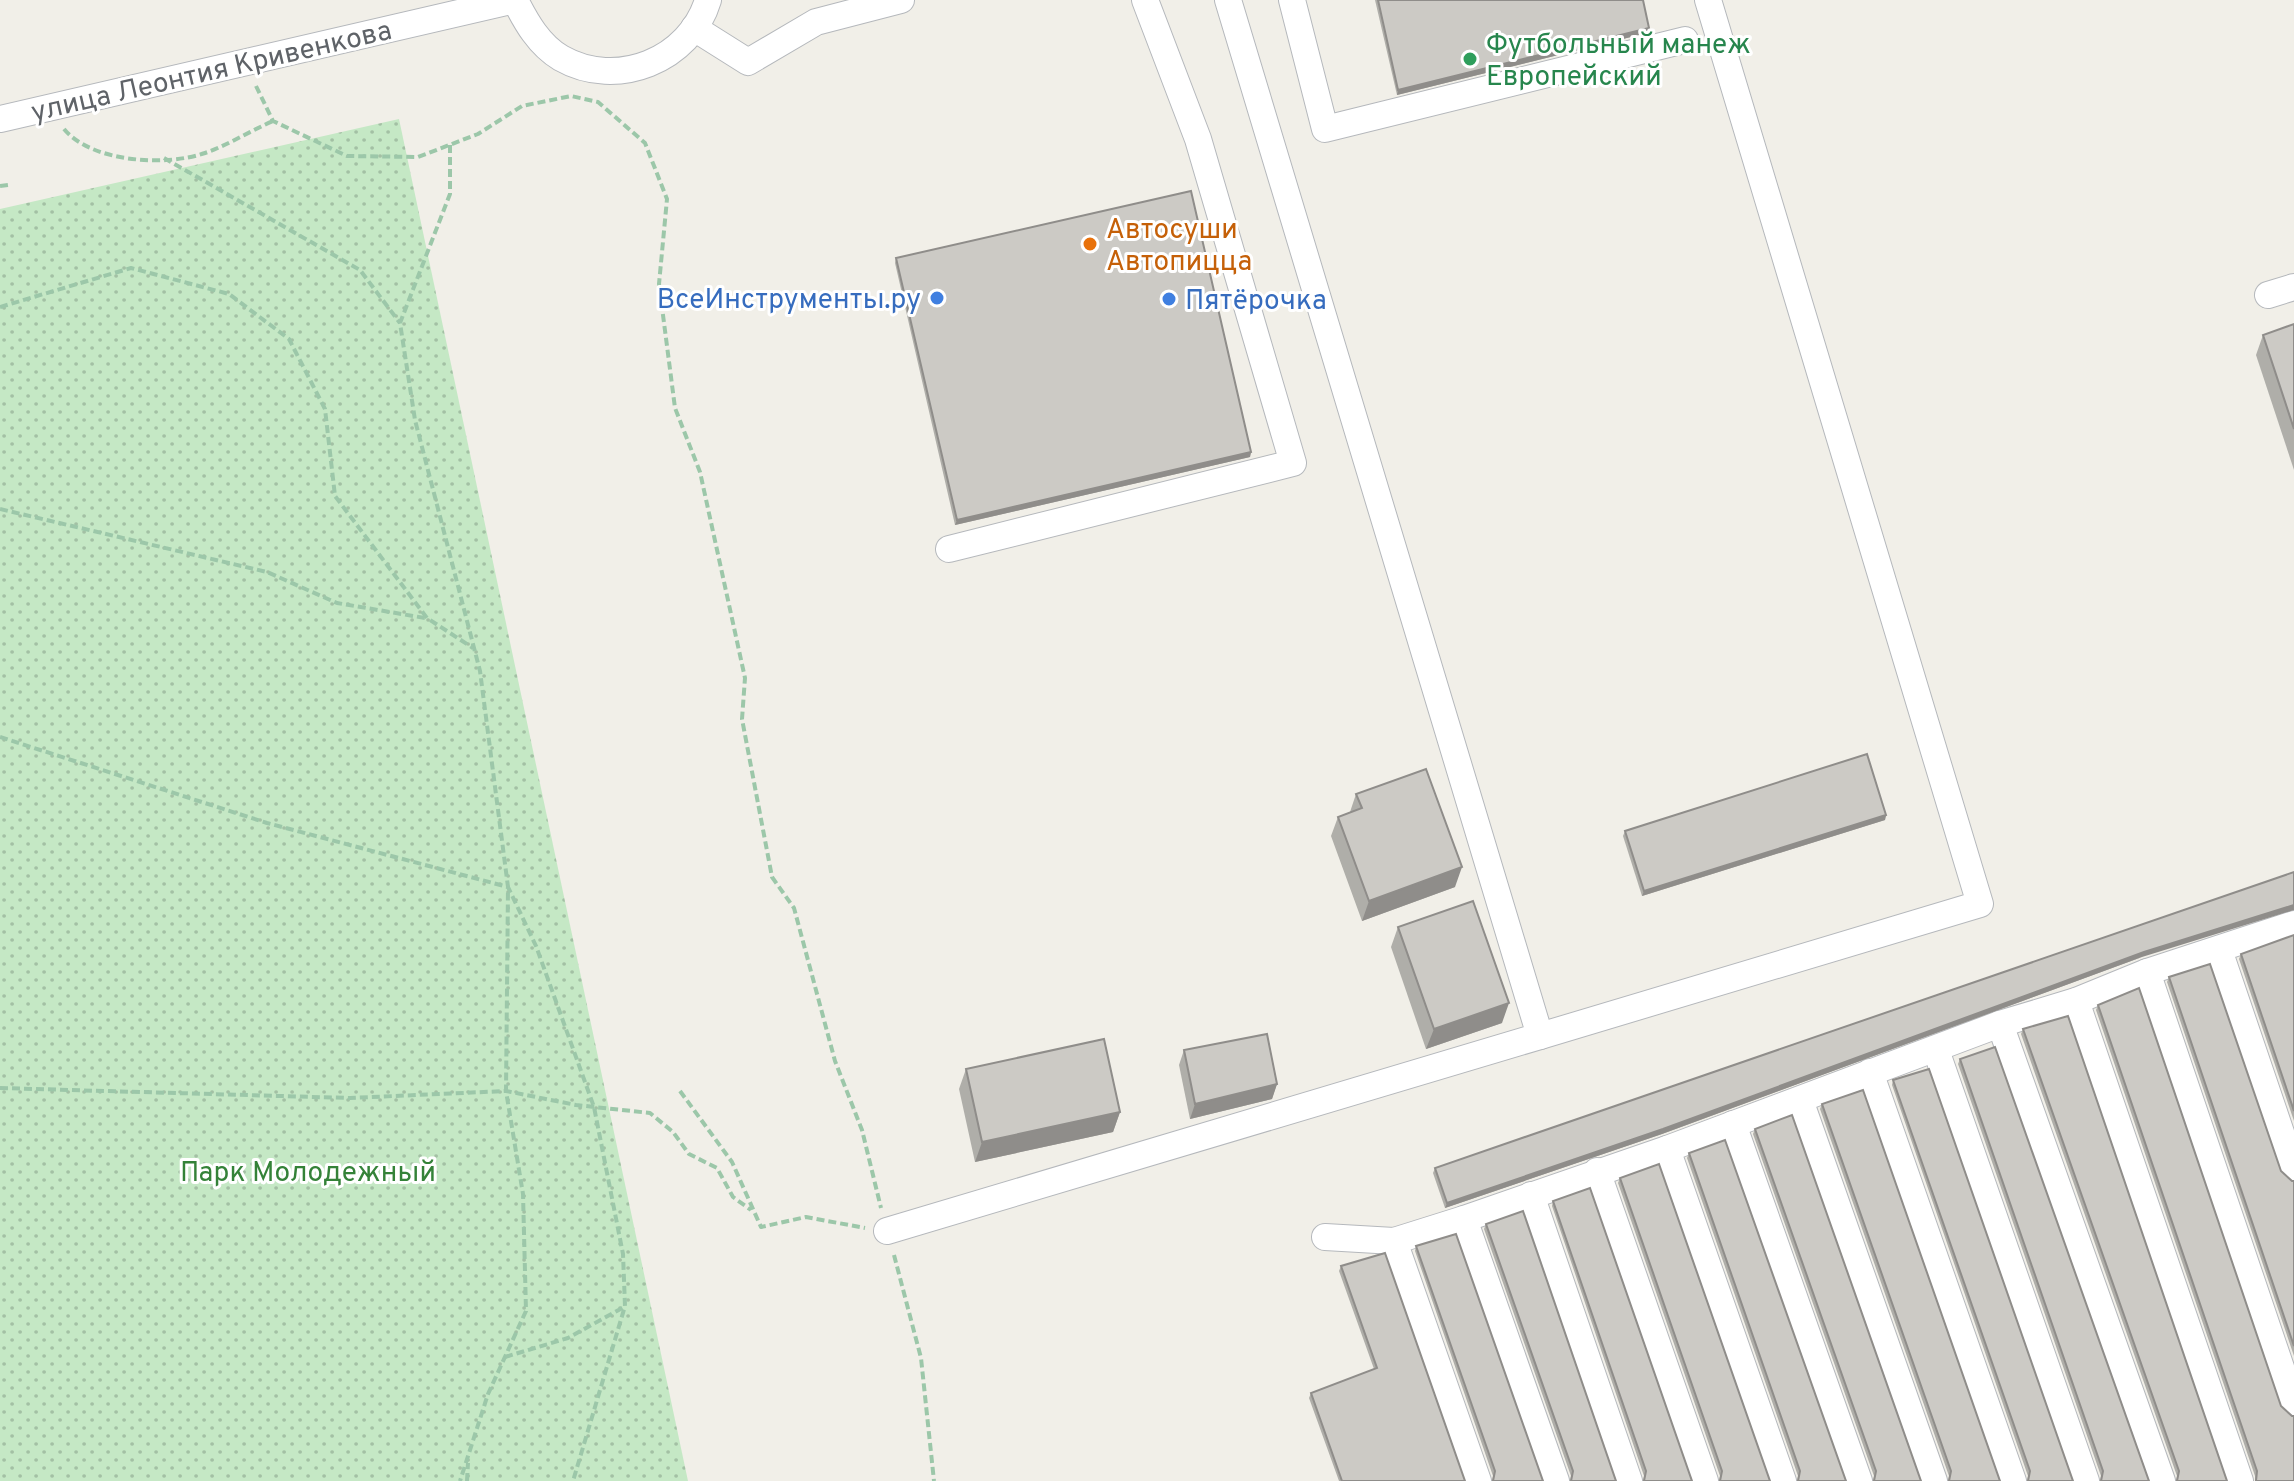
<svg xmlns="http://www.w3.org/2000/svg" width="2294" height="1481" viewBox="0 0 2294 1481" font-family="Overpass,sans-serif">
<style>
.park{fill:url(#park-dots)}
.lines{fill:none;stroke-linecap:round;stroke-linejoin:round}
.minor-casing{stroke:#b5b8bc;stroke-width:28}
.path{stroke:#9cc7a9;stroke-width:4;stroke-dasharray:8 4;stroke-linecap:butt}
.minor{stroke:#fff;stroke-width:26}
.wall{fill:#afaea9}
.shaded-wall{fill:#8f8d8a}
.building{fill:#cccac5;stroke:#8f8d8a;stroke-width:2}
.leisure-dot{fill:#2e9e5b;stroke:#fff;stroke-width:3}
.food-dot{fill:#e8710a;stroke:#fff;stroke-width:3}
.shop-dot{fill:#3f7fe0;stroke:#fff;stroke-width:3}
.labels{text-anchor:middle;stroke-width:6;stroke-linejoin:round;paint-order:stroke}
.leisure-label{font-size:28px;fill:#27864d;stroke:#fff;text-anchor:start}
.street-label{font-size:28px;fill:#5f6368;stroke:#fff}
.food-label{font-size:28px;fill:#c56008;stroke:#fff;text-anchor:start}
.shop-label{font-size:28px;fill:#366cbe;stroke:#fff;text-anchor:end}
.park-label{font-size:28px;fill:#348238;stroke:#fff}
</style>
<defs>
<pattern id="park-dots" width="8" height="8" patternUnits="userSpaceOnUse" patternTransform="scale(2)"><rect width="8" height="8" fill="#c5e8c5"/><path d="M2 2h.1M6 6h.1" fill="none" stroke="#a3c0a4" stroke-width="1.8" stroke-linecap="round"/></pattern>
</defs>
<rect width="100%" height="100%" fill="#f1efe8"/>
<!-- park -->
<polygon class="park" points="399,119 688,1481 0,1481 0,209"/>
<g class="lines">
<defs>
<g id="minor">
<path d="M515 0C526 22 539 45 561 58 617 90 690 60 708 0"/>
<polyline points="1292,0 1325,129 1685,40"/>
<polyline points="694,28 748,62 816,22 901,0"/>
<polyline points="0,119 515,0"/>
<polyline points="2268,295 2294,287"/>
<polyline points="949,549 1293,463 1198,139 1145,0"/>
<polyline points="2219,950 2294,1171"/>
<polyline points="2147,972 2294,1406"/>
<polyline points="2076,1001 2240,1481"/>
<polyline points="2000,1024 2162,1481"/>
<polyline points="1540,1036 1980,904 1708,0"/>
<polyline points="1936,1050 2086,1481"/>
<polyline points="1870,1072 2013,1481"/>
<polyline points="1800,1100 1934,1481"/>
<polyline points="1733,1124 1859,1481"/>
<polyline points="1667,1149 1783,1481"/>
<polyline points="1597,1171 1705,1481"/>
<polyline points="1531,1195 1629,1481"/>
<polyline points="1464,1219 1556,1481"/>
<polyline points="887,1231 1540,1036 1228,0"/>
<polyline points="1325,1237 1394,1241 1464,1219 1667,1149 2000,1024 2076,1001 2147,972 2294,924"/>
<polyline points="1394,1241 1478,1481"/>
</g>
</defs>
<!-- minor casing -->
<use href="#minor" class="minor-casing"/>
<!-- path -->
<g class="path">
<polyline points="256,86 273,121 347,156 418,157 478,134 522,106 571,96 598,102 645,143 667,199 659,284 675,408 700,472 745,678 742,719 772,877 794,908 835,1061 862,1130 881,1208"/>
<path d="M64 129C91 162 165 167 205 153 228 145 250 131 273 121"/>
<polyline points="450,145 450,194 400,323 415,420 480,671 508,887 506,1091 523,1194 526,1311 488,1394 460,1481"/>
<polyline points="164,158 360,270 400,323"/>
<polyline points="0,186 8,185"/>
<polyline points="0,307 131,268 229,294 289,339 325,409 335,496 427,618 473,648"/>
<polyline points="0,509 267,572 337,603 425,618"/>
<polyline points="0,737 267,823 508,887 536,946 594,1107 623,1254 625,1306 573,1481"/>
<polyline points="0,1088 350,1098 506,1091 576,1105 650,1113 673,1132 689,1154 717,1168 733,1197 751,1210"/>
<polyline points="680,1091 732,1162 761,1227 806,1217 865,1228"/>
<polyline points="894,1255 921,1358 934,1481"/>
<polyline points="505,1357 568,1338 624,1307"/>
<polyline points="467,1481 468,1463"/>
</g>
<!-- minor -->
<use href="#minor" class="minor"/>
</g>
<!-- wall -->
<g class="wall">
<polygon points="1375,0 1643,0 1647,33 1397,95"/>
<polygon points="896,258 1251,452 1250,457 955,525 895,263"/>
<polygon points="2294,324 2294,470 2256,355 2263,335"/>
<polygon points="1356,794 1455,887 1362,921 1331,836 1338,817 1350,812"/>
<polygon points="1886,815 1885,820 1642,896 1623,836 1625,831"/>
<polygon points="1398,927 1502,1023 1426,1049 1391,947"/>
<polygon points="2294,935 2294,1121 2239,959 2241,954"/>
<polygon points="2142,957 1662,1134 1445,1208 1433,1173 1435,1168"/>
<polygon points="2169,977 2281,1171 2292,1181 2294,1181 2294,1356 2167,982"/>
<polygon points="2098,1005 2281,1406 2292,1416 2294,1481 2255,1481 2255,1476 2096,1010"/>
<polygon points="2023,1029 2227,1481 2176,1481 2177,1476 2021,1034"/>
<polygon points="1184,1050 1277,1084 1272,1099 1190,1119 1179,1065"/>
<polygon points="1960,1059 2149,1481 2100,1481 2101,1476 1958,1064"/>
<polygon points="966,1069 1120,1112 1113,1132 975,1162 959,1089"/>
<polygon points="1893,1080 2073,1481 2027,1481 2028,1476 1892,1085"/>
<polygon points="1822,1104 2000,1481 1948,1481 1949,1476 1820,1109"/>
<polygon points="1755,1129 1921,1481 1873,1481 1874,1476 1753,1134"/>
<polygon points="1689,1153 1846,1481 1797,1481 1798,1476 1687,1158"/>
<polygon points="1620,1178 1770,1481 1719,1481 1720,1476 1618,1183"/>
<polygon points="1553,1201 1692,1481 1643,1481 1644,1476 1552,1206"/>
<polygon points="1486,1224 1616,1481 1570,1481 1571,1476 1484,1229"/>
<polygon points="1416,1246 1543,1481 1492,1481 1493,1476 1415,1251"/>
<polygon points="1341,1266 1465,1481 1339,1481 1309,1398 1311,1393 1374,1369 1339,1271"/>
</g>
<!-- shaded-wall -->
<g class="shaded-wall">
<polygon points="1649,28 1647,33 1397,95 1398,90"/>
<polygon points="1251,452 1250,457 955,525 957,520"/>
<polygon points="1886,815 1885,820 1642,896 1644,891"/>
<polygon points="1462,867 1455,887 1362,921 1369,901"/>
<polygon points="2294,905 2294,910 2142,957 1662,1134 1445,1208 1447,1203 2144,952"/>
<polygon points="1509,1003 1502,1023 1426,1049 1434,1029"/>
<polygon points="1277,1084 1272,1099 1190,1119 1195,1104"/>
<polygon points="1120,1112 1113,1132 975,1162 982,1142"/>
</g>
<!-- building -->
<g class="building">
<polygon points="1378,0 1643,0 1649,28 1398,90"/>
<polygon points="1191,191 1251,452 957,520 896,258"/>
<polygon points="2294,324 2294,429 2263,335"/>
<polygon points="1867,754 1886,815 1644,891 1625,831"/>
<polygon points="1426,769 1462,867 1369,901 1338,817 1362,808 1356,794"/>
<polygon points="2294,872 2294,905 2144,952 1663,1129 1447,1203 1435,1168"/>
<polygon points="1473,901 1509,1003 1434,1029 1398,927"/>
<polygon points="2294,935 2294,1111 2241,954"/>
<polygon points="2210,964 2281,1171 2292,1181 2294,1181 2294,1346 2169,977"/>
<polygon points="2139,988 2281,1406 2292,1416 2294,1416 2294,1481 2256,1481 2257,1471 2098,1005"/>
<polygon points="2068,1016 2227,1481 2177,1481 2179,1471 2023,1029"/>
<polygon points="1267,1034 1277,1084 1195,1104 1184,1050"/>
<polygon points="1104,1039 1120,1112 982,1142 966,1069"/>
<polygon points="1995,1047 2149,1481 2101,1481 2103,1471 1960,1059"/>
<polygon points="1929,1069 2073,1481 2028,1481 2030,1471 1893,1080"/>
<polygon points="1863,1090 2000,1481 1949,1481 1951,1471 1822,1104"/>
<polygon points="1792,1115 1921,1481 1874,1481 1876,1471 1755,1129"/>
<polygon points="1725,1140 1846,1481 1798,1481 1800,1471 1689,1153"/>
<polygon points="1659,1164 1770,1481 1720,1481 1722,1471 1620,1178"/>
<polygon points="1590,1188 1692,1481 1644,1481 1646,1471 1553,1201"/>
<polygon points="1523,1211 1616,1481 1571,1481 1573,1471 1486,1224"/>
<polygon points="1456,1234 1543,1481 1493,1481 1495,1471 1416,1246"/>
<polygon points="1385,1253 1465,1481 1342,1481 1311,1393 1377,1368 1341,1266"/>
</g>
<!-- markers -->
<circle class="leisure-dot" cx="1470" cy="59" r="8"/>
<circle class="food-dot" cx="1090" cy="244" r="8"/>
<g class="shop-dot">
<circle cx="937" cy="298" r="8"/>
<circle cx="1169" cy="299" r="8"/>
</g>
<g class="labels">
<!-- leisure labels -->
<g class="leisure-label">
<text x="1486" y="53">Футбольный манеж<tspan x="1486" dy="32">Европейский</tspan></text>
</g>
<!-- street labels -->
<g class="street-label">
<text transform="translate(211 70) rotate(-13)" y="10">улица Леонтия Кривенкова</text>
</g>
<!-- food labels -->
<g class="food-label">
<text x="1106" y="238">Автосуши<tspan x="1106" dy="32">Автопицца</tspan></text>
</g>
<!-- shop labels -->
<g class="shop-label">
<text x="921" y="308">ВсеИнструменты.ру</text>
<text x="1185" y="309" text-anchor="start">Пятёрочка</text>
</g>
<!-- park labels -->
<g class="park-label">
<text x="308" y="1181">Парк Молодежный</text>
</g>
</g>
</svg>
